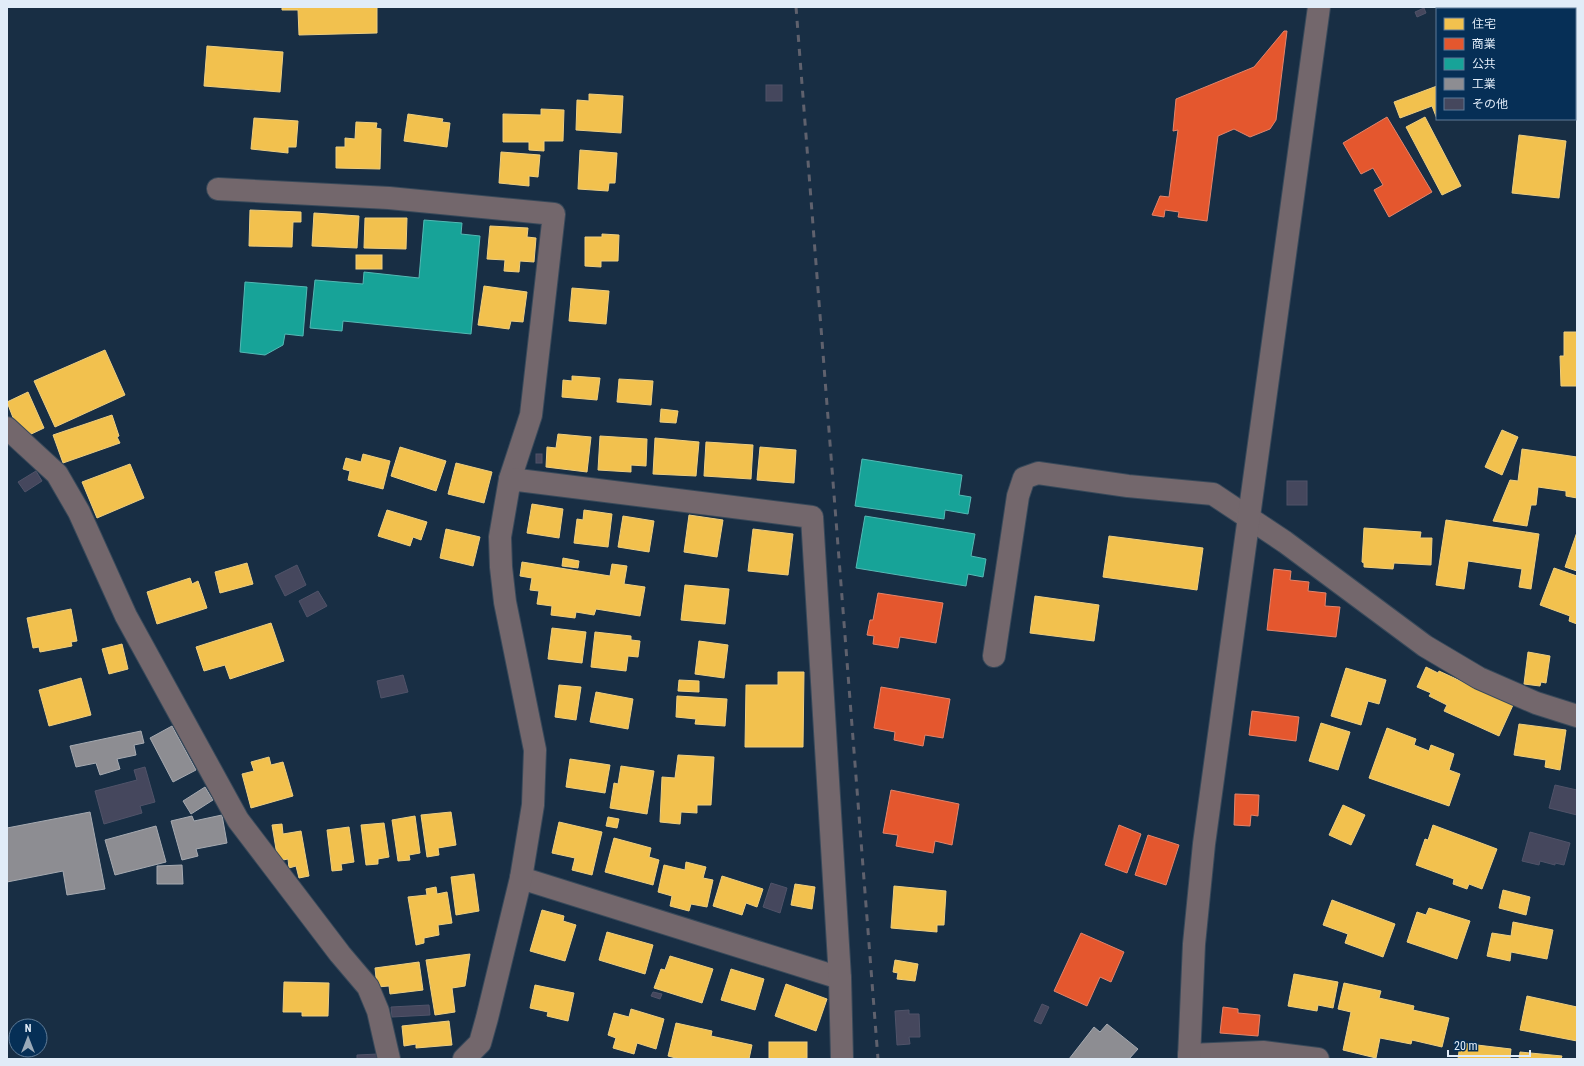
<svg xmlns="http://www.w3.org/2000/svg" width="1584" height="1066" viewBox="0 0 1584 1066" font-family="'Roboto Condensed','Noto Sans JP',sans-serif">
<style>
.homes{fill:#f2c14e;stroke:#edce81}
.shops{fill:#e4572e;stroke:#e3846b}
.public{fill:#17a398;stroke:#54b9b5}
.industry{fill:#8d8d92;stroke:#a6aab1}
.building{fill:#45475d;stroke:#505369}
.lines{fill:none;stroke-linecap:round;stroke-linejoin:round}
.minor-casing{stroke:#38495a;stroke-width:24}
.minor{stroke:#73676c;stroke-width:22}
.rail{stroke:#5f616d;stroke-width:3;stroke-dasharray:7 7;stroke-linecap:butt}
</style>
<rect width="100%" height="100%" fill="#182e44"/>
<!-- homes -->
<g class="homes">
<polygon points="282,7 377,7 377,33 299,35 298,10 282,10"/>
<rect x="1575" y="12" width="2" height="37"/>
<polygon points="207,46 283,52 280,92 204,86"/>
<rect x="1575" y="78" width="2" height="35"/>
<polygon points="1437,86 1437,119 1432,106 1400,118 1394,102"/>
<polygon points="589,94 623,96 621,133 576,130 577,100 589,101"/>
<polygon points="541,109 564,110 563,141 544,141 544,151 529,150 529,142 503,142 503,114 541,115"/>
<polygon points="408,114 443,119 442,122 450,123 447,147 404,141"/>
<polygon points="1425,117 1461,186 1442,195 1406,127"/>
<polygon points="254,118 298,121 296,147 288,147 288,153 251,149"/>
<polygon points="356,122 377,123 376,128 381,129 380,169 336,168 336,147 345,147 345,138 355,139"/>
<polygon points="1519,135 1566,141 1559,198 1512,193"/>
<polygon points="580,150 617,153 615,183 609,183 608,191 578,189"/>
<polygon points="501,152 540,155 538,177 529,176 529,186 499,183"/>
<polygon points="250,210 301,212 301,222 293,222 292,247 249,246"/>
<polygon points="314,213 359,216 357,248 312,246"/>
<polygon points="365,218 407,218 406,249 364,248"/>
<polygon points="490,226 528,228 527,237 536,238 534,262 520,261 519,272 504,271 505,260 487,259"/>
<polygon points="602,234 619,235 618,261 601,261 601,267 585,266 585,237 602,237"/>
<rect x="356" y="255" width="26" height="14"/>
<polygon points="484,286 527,292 523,322 511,321 509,329 478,325"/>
<polygon points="572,288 609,291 606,324 569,321"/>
<polygon points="1564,332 1577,332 1577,386 1561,386 1560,356 1564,356"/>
<polygon points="105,350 125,395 55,427 34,381"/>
<polygon points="572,376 600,378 597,400 562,397 563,380 572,381"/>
<polygon points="619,379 653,381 651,405 617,402"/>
<polygon points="28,392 44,428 27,436 23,427 17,428 7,402"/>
<polygon points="661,409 678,411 676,423 660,422"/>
<polygon points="112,415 119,436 117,437 120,443 63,463 53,435"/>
<polygon points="1502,430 1518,437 1502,475 1485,467"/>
<polygon points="558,434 591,437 587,472 546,467 547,447 556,448"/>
<polygon points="600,436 647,439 646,466 631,465 631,472 598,470"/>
<polygon points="655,438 699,442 696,476 653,474"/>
<polygon points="706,442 753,445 751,479 704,476"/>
<polygon points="400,447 446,461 436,491 391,476"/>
<polygon points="760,447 796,450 794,483 757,480"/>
<polygon points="1522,449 1577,457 1577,498 1566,496 1566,491 1538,487 1536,505 1531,505 1527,526 1493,521 1510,480 1518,481"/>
<polygon points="363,454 390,461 383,489 348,480 350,471 343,469 346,458 361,462"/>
<polygon points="456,463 492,472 484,503 448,494"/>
<polygon points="130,464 144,498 97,518 82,482"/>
<polygon points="532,504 563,509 559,538 527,533"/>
<polygon points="387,510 427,522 421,540 413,537 410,546 378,536"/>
<polygon points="584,510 612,514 608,547 574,543 577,519 583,520"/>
<polygon points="689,515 723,520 717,557 684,552"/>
<polygon points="623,516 654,521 649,552 618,547"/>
<polygon points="1446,520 1539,534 1531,589 1519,587 1522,569 1468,561 1464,589 1436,585"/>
<polygon points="1364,528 1421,532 1420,538 1432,538 1431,565 1394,563 1393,569 1364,567 1364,563 1362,562"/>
<polygon points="446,529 480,537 473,566 440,558"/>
<polygon points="753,529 793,534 788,575 748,571"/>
<polygon points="1577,532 1577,571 1565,567"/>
<polygon points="1109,536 1203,548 1197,590 1103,577"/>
<polygon points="563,558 579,561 578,568 562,566"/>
<polygon points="522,562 610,576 612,564 627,566 624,584 645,587 640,616 596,609 594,615 576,612 575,618 551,615 552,606 537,604 539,591 530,590 532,578 520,576"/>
<polygon points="247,563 253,584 220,593 215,572"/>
<polygon points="1554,568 1577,576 1577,624 1569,621 1570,616 1540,605"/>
<polygon points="190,578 192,584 198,581 207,608 157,624 147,592"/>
<polygon points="685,585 729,589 725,624 681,620"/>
<polygon points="1035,596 1099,605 1094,641 1030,633"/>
<polygon points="71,609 77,641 71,642 72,646 40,652 39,647 33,648 27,618"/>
<polygon points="271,623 284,661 230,679 225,665 204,671 196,647"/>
<polygon points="552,628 586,632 582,663 548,659"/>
<polygon points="595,632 631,636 631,640 640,641 638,657 628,656 626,671 591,667"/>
<polygon points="699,641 728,645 724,678 695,674"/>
<polygon points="122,644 128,669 109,674 102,649"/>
<polygon points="1528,652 1550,656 1546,683 1541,682 1540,686 1524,684"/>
<polygon points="1426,667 1438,673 1439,671 1513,705 1499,736 1444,711 1447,705 1429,696 1431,693 1417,687"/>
<polygon points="1346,668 1386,680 1379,704 1368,701 1361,725 1331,716"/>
<polygon points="778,672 804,672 803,747 745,747 746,685 778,685"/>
<polygon points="81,678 91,715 49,726 39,690"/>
<polygon points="679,680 699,681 699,692 678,691"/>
<polygon points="559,685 581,687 576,720 555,717"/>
<polygon points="596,692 633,699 628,729 590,722"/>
<polygon points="677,696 727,699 725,726 695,724 696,719 676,717"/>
<polygon points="1321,723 1350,732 1338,770 1309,761"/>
<polygon points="1519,724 1566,730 1560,770 1545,767 1546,760 1514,755"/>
<polygon points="1387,728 1416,739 1414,745 1429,751 1431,745 1454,754 1449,770 1460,774 1449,806 1369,778"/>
<polygon points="678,755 714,757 711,805 697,805 697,813 681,812 680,824 660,822 662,777 675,778"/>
<polygon points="269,757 271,765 283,762 293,796 251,808 242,774 254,771 251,762"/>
<polygon points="570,759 610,765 605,793 566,787"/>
<polygon points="621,766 654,771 647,814 610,808 614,783 618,784"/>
<polygon points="1343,805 1365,815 1351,845 1329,835"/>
<polygon points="451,812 456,845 438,848 439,855 427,857 421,815"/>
<polygon points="415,816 420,853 409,855 410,860 398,861 392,820"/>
<polygon points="608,817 619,819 617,828 606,826"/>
<polygon points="559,822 602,832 592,875 572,870 575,858 552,853"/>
<polygon points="384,823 389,857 378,859 378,864 366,865 361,825"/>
<polygon points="282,824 283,834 301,831 309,876 299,878 296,866 289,868 288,859 278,861 272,825"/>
<polygon points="1433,825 1497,849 1482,889 1469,884 1467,889 1453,884 1454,879 1416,865 1425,839 1428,840"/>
<polygon points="349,827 354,862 341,864 342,870 332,871 327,830"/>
<polygon points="614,838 651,848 649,857 659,860 653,885 605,872"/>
<polygon points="686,862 706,867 703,878 713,880 707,907 691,904 689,911 670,906 672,896 658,892 664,865 685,870"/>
<polygon points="474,874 479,911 456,915 451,877"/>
<polygon points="722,876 763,889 757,907 746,903 742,915 713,906"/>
<polygon points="795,884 815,887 812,909 791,905"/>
<polygon points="894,886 946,891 944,925 937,925 937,932 891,928"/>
<polygon points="436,887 437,894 447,892 452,923 438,925 439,935 424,938 424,943 416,945 408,897 427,895 426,889"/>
<polygon points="1503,890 1530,897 1526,915 1499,908"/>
<polygon points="1332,900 1395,924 1383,957 1345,943 1348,934 1323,925"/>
<polygon points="1429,908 1470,921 1457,959 1407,942 1417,912 1426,915"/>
<polygon points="542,910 564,916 563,921 576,925 565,961 530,951"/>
<polygon points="1513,922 1553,930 1547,959 1511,952 1510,961 1487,956 1492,933 1511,936"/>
<polygon points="607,932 653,945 645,974 599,960"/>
<polygon points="470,954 465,986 452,988 455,1012 435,1015 426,960"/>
<polygon points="670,956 713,969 702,1003 654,988 661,969 665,970"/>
<polygon points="895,960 918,964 915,981 897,979 898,973 893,972"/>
<polygon points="419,962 423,990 390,994 389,986 377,987 375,968"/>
<polygon points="731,969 764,979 755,1010 721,1000"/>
<polygon points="1294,974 1338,982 1333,1008 1318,1005 1317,1011 1288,1006"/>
<polygon points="284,982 329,983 328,1016 302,1016 302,1012 283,1012"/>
<polygon points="1344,983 1381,991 1379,998 1414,1006 1413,1010 1449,1018 1442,1047 1412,1040 1411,1044 1380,1038 1376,1058 1343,1050 1351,1012 1338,1009"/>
<polygon points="786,984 827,999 816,1031 775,1016"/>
<polygon points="535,985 574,993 568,1021 547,1016 548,1012 530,1008"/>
<polygon points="1527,996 1577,1007 1577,1041 1520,1030"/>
<polygon points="631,1009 664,1019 656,1049 637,1043 634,1054 613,1048 616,1038 608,1035 614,1013 629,1017"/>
<polygon points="449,1021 452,1045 416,1048 416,1044 404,1046 402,1026"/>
<polygon points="676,1023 712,1031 711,1036 752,1045 749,1059 680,1059 668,1056"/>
<rect x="769" y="1042" width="38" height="17"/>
<polygon points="1460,1043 1511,1049 1510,1059 1458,1059"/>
<polygon points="1520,1052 1562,1056 1561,1059 1519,1059"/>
</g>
<!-- shops -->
<g class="shops">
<polygon points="1284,31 1287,31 1276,120 1270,129 1250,137 1234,129 1218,136 1207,221 1178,217 1179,212 1165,210 1164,217 1152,215 1160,196 1169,197 1178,130 1173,131 1176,99 1254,67"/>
<polygon points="1387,117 1432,192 1389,217 1374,190 1383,185 1373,168 1361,174 1343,143"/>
<polygon points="1274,569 1291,571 1290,580 1309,582 1308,591 1326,593 1325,606 1340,607 1336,637 1267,630"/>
<polygon points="878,593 943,603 936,643 900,637 898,648 873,644 874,636 867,635 870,620 873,620"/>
<polygon points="881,687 950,699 943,738 925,735 923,746 894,740 895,732 874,728"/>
<polygon points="1252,711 1299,717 1296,741 1249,735"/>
<polygon points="891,790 959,804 952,845 935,841 933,853 896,846 898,835 883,833"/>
<polygon points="1235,794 1259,795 1258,816 1251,815 1250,826 1234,825"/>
<polygon points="1119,825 1141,834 1127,873 1105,865"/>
<polygon points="1148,835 1179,845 1166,885 1135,875"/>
<polygon points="1081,933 1124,952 1111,982 1100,977 1087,1006 1054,991"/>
<polygon points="1223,1007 1238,1009 1238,1013 1260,1015 1258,1036 1220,1033"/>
</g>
<!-- public -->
<g class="public">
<polygon points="424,220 462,223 461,234 480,236 471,334 343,321 342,331 310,328 315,280 363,284 364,272 419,278"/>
<polygon points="245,282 307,287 303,336 285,334 283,345 265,355 240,352"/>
<polygon points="862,459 962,475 959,495 971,497 968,514 945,510 944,519 855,506"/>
<polygon points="865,516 975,534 971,556 986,559 983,577 968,574 966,586 856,568"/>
</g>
<!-- industry -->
<g class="industry">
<polygon points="172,726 196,770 173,782 150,738"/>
<polygon points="141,731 144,743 134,745 136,755 117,759 120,769 100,775 96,763 76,767 70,746"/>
<polygon points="205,787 213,800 191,814 183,801"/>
<polygon points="90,812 105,889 67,895 63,871 7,882 7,828"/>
<polygon points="222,815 227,843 196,849 198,856 182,860 171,821 192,816 194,821"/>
<polygon points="156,826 166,862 115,875 105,840"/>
<polygon points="182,865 183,884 157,884 157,866"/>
<polygon points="1107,1024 1138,1049 1129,1059 1069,1059 1094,1027 1100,1032"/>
</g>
<!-- building -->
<g class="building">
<polygon points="1424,8 1426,13 1417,17 1415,12"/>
<rect x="766" y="85" width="16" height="16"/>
<rect x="536" y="454" width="6" height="9"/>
<polygon points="36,471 42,481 25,492 18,482"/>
<rect x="1287" y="481" width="20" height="24"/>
<polygon points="297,565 306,585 285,596 275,576"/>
<polygon points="318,591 327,606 307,617 299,601"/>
<polygon points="403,675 408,692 381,698 377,681"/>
<polygon points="145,767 155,802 140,806 142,813 104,824 95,791 137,780 134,770"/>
<polygon points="1555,785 1577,790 1577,815 1549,808"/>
<polygon points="1530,832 1570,843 1564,865 1555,863 1555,865 1540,861 1539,865 1522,861"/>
<polygon points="771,883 787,888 780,913 763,907"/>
<polygon points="653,992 662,994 660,999 651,996"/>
<polygon points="1042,1004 1049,1007 1041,1024 1034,1021"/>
<polygon points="429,1005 430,1015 392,1017 391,1007"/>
<polygon points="909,1010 909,1014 919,1014 920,1037 909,1037 910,1044 897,1045 895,1011"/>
<polygon points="378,1054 379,1059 357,1059 357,1055"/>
</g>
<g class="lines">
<defs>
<g id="minor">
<polyline points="218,189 389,198 554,214 531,415 510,479"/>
<polyline points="7,428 57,474 79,512 126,616 238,820 340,954 368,987 378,1011 389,1059"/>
<polyline points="994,656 1018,496 1024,478 1038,473 1128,486 1213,494 1285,542 1425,646 1479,678 1536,703 1577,716"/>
<polyline points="521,878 840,978"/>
<polyline points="1189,1055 1263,1052 1318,1059"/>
<polyline points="464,1059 480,1043 487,1018 521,878 533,805 535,750 505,602 501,567 500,537 510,479 812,517 840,978 842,1059"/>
<polyline points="1189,1059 1194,944 1204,844 1319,7"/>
</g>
</defs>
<!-- minor casing -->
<use href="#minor" class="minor-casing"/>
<!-- minor -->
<use href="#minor" class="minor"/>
<!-- rail -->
<polyline class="rail" points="796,7 878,1059"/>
</g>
<!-- border -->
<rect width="1584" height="1066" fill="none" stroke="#e1ecf8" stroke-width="16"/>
<!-- legend -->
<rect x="1436" y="8" width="140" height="112" fill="#062f56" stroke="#5e7b97"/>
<rect x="1444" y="18" width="20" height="12" fill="#f2c14e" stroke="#5e7b97"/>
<text x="1472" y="28" font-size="12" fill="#e1ecf8">住宅</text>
<rect x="1444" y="38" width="20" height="12" fill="#e4572e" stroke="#5e7b97"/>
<text x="1472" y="48" font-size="12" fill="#e1ecf8">商業</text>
<rect x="1444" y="58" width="20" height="12" fill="#17a398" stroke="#5e7b97"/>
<text x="1472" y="68" font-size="12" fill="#e1ecf8">公共</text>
<rect x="1444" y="78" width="20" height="12" fill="#8d8d92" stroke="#5e7b97"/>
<text x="1472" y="88" font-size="12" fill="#e1ecf8">工業</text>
<rect x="1444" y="98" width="20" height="12" fill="#45475d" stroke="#5e7b97"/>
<text x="1472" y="108" font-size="12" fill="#e1ecf8">その他</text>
<!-- north arrow -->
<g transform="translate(28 1038)"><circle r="19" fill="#062f56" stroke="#5e7b97"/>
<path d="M0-3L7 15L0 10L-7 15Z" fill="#9baab9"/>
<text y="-6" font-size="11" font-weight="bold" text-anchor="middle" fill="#e1ecf8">N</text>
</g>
<!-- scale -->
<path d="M1448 1050v6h82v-6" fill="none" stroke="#e1ecf8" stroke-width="2"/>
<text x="1454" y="1050" font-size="12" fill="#e1ecf8" stroke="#062f56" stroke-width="3" paint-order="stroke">20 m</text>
</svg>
